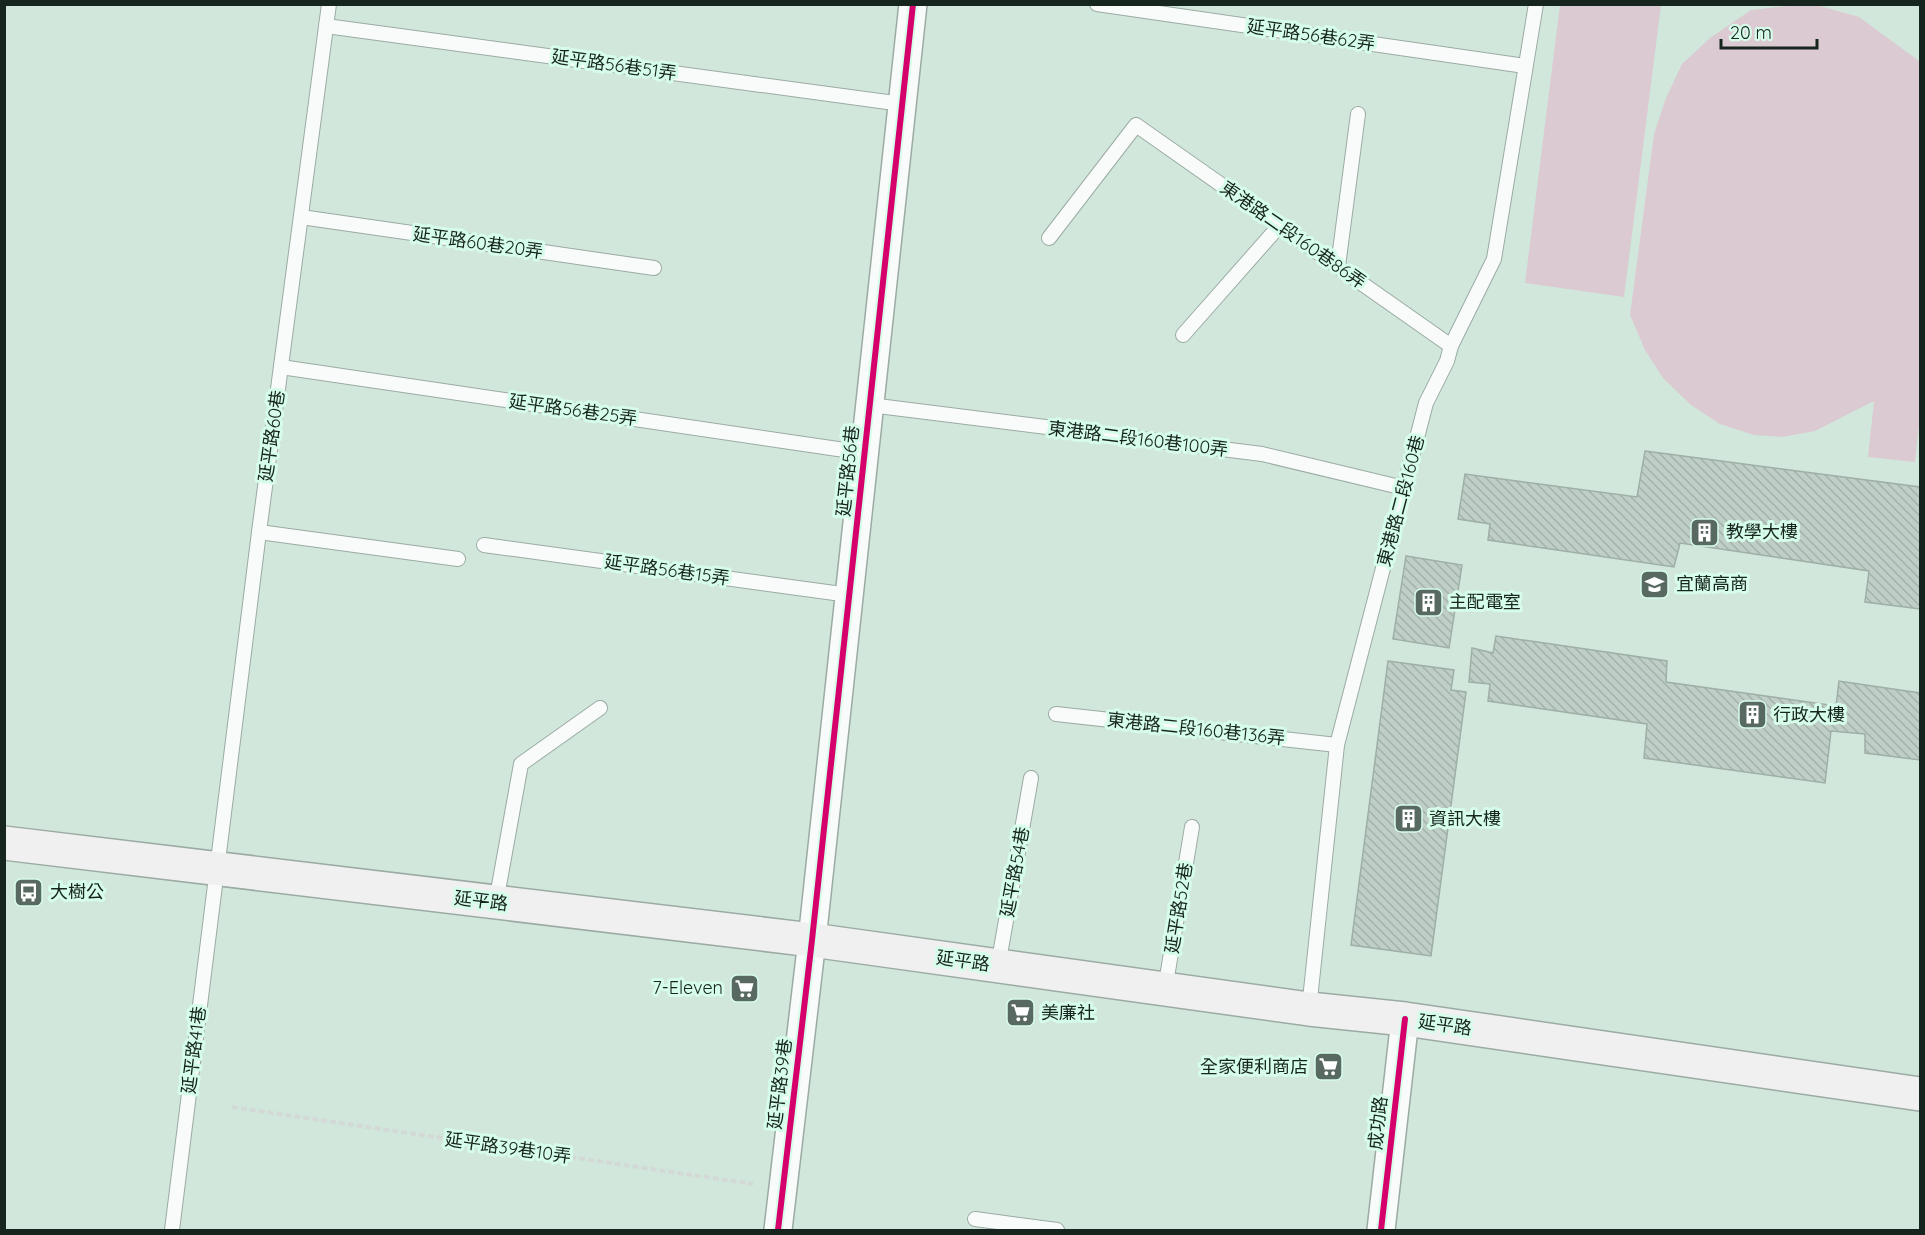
<svg xmlns="http://www.w3.org/2000/svg" width="1925" height="1235" viewBox="0 0 1925 1235" font-family="Quicksand,'Noto Sans TC',sans-serif">
<style>
.green{fill:#dbcad2}
.building{fill:url(#building-back-hatch);stroke:#9eafa7;stroke-width:1.5}
.lines{fill:none;stroke-linecap:round;stroke-linejoin:round}
.service-casing{stroke:#9baba3;stroke-width:16}
.minor-casing{stroke:#9baba3;stroke-width:30}
.secondary-casing{stroke:#9baba3;stroke-width:36}
.path{stroke:#d3d9d6;stroke-width:4;stroke-dasharray:6 3;stroke-linecap:butt}
.service{stroke:#f8fbfa;stroke-width:14}
.minor{stroke:#f8fbfa;stroke-width:27}
.secondary{stroke:#f0f0f0;stroke-width:33}
.cycleway-casing{stroke:#d6fcea;stroke-width:10}
.cycleway{stroke:#d6006c;stroke-width:6}
.labels{text-anchor:middle;stroke-width:6;stroke-linejoin:round;paint-order:stroke}
.street-label{font-size:18px;fill:#17251f;stroke:#d6fcea}
.poi-label{font-size:18px;fill:#17251f;stroke:#d6fcea;text-anchor:start}
</style>
<defs>
<pattern id="building-back-hatch" width="6" height="6" patternUnits="userSpaceOnUse" patternTransform="scale(1.5)"><rect width="6" height="6" fill="#bfcfc7"/><path d="M-1 5l2 2M0 0l6 6M5-1l2 2" fill="none" stroke="#a3b2aa"/></pattern>
</defs>
<rect width="100%" height="100%" fill="#d1e7dc"/>
<!-- green -->
<g class="green">
<polygon points="1560,5 1661,5 1624,297 1525,283"/>
<polygon points="1788,6 1820,6 1859,17 1919,61 1920,47 1920,416 1915,462 1868,457 1874,401 1815,431 1782,437 1754,435 1720,424 1691,405 1663,378 1645,350 1630,315 1654,134 1666,98 1682,64 1710,38 1751,10"/>
</g>
<!-- building -->
<g class="building">
<polygon points="1645,451 1920,487 1920,609 1865,602 1869,571 1680,543 1674,567 1488,540 1490,524 1458,519 1465,474 1637,497"/>
<polygon points="1406,556 1462,565 1449,648 1393,639"/>
<polygon points="1496,636 1667,661 1666,682 1836,706 1839,681 1920,693 1920,760 1865,753 1865,734 1831,731 1825,783 1644,758 1647,724 1488,701 1490,684 1469,682 1472,648 1493,653"/>
<polygon points="1388,661 1454,670 1451,690 1466,692 1431,956 1351,945"/>
</g>
<g class="lines">
<defs>
<g id="service">
<polyline points="1097,4 1525,66"/>
<polyline points="326,26 902,104"/>
<polyline points="301,217 654,268"/>
<polyline points="1049,238 1136,125 1451,346"/>
<polyline points="1338,266 1358,114"/>
<polyline points="1183,335 1280,225"/>
<polyline points="281,367 865,453"/>
<polyline points="870,405 1262,454 1404,488"/>
<polyline points="259,532 458,559"/>
<polyline points="484,545 849,595"/>
<polyline points="1056,714 1337,745"/>
<polyline points="496,902 521,764 600,708"/>
<polyline points="998,966 1031,778"/>
<polyline points="1165,989 1192,827"/>
<polyline points="1309,1009 1337,745 1426,403 1447,361 1451,346 1494,259 1536,4"/>
<polyline points="975,1219 1057,1230"/>
<polyline points="172,1230 259,532 329,4"/>
</g>
<g id="minor">
<polyline points="778,1230 812,940 913,4"/>
<polyline points="1381,1230 1405,1019"/>
</g>
<polyline id="secondary" points="4,843 812,940 1309,1009 1405,1019 1920,1094"/>
</defs>
<!-- service casing -->
<use href="#service" class="service-casing"/>
<!-- minor casing -->
<use href="#minor" class="minor-casing"/>
<!-- secondary casing -->
<use href="#secondary" class="secondary-casing"/>
<!-- path -->
<polyline class="path" points="232,1107 753,1184"/>
<!-- service -->
<use href="#service" class="service"/>
<!-- minor -->
<use href="#minor" class="minor"/>
<!-- secondary -->
<use href="#secondary" class="secondary"/>
<defs>
<g id="cycleway">
<polyline points="778,1230 812,940 913,4"/>
<polyline points="1381,1230 1405,1019"/>
</g>
</defs>
<!-- cycleway casing -->
<use href="#cycleway" class="cycleway-casing"/>
<!-- cycleway -->
<use href="#cycleway" class="cycleway"/>
</g>
<!-- icons -->
<defs>
<symbol id="building-square" viewBox="-11 -11 22 22"><rect x="-9" y="-9" width="18" height="18" rx="4" fill="#586961" stroke="#d6fcea"/><path d="M-4-6H4V6H1V3H-1V6H-4ZM-2.5-4.3h1.7v1.8h-1.7ZM.8-4.3h1.7v1.8H.8ZM-2.5-1h1.7V.8h-1.7ZM.8-1h1.7V.8H.8Z" fill="#fff"/></symbol>
<symbol id="school-square" viewBox="-11 -11 22 22"><rect x="-9" y="-9" width="18" height="18" rx="4" fill="#586961" stroke="#d6fcea"/><path d="M0-5L7-2L0 1L-7-2ZM-4 1L0 2.5L4 1V4Q0 6-4 4Z" fill="#fff"/></symbol>
<symbol id="bus-square" viewBox="-11 -11 22 22"><rect x="-9" y="-9" width="18" height="18" rx="4" fill="#586961" stroke="#d6fcea"/><path d="M-5-6H5V4H4V6H2V4H-2V6H-4V4H-5ZM-3.5-4V0h7V-4ZM-3.5 1.2v1.5H-2V1.2ZM2 1.2v1.5H3.5V1.2Z" fill="#fff"/></symbol>
<symbol id="supermarket-square" viewBox="-11 -11 22 22"><rect x="-9" y="-9" width="18" height="18" rx="4" fill="#586961" stroke="#d6fcea"/><path d="M-6-5.5h2.5l.6 2H6L4.5 2H-2.5L-4.4-4H-6ZM-1.5 3.2a1.3 1.3 0 1 0 .1 0ZM3 3.2a1.3 1.3 0 1 0 .1 0Z" fill="#fff"/></symbol>
</defs>
<g fill-rule="evenodd">
<use href="#building-square" x="1688" y="516" width="33" height="33"/>
<use href="#school-square" x="1638" y="568" width="33" height="33"/>
<use href="#building-square" x="1412" y="586" width="33" height="33"/>
<use href="#building-square" x="1736" y="698" width="33" height="33"/>
<use href="#building-square" x="1392" y="802" width="33" height="33"/>
<use href="#bus-square" x="12" y="876" width="33" height="33"/>
<use href="#supermarket-square" x="728" y="972" width="33" height="33"/>
<use href="#supermarket-square" x="1004" y="996" width="33" height="33"/>
<use href="#supermarket-square" x="1312" y="1050" width="33" height="33"/>
</g>
<g class="labels">
<!-- street labels -->
<g class="street-label">
<text transform="translate(1311 35) rotate(8)" y="6">延平路56巷62弄</text>
<text transform="translate(614 65) rotate(8)" y="6">延平路56巷51弄</text>
<text transform="translate(1293 235) rotate(35)" y="6">東港路二段160巷86弄</text>
<text transform="translate(478 243) rotate(8)" y="6">延平路60巷20弄</text>
<text transform="translate(573 410) rotate(8)" y="6">延平路56巷25弄</text>
<text transform="translate(272 436) rotate(-82)" y="6">延平路60巷</text>
<text transform="translate(1138 439) rotate(7)" y="6">東港路二段160巷100弄</text>
<text transform="translate(848 471) rotate(-84)" y="6">延平路56巷</text>
<text transform="translate(1401 501) rotate(-75)" y="6">東港路二段160巷</text>
<text transform="translate(667 570) rotate(8)" y="6">延平路56巷15弄</text>
<text transform="translate(1196 729) rotate(6)" y="6">東港路二段160巷136弄</text>
<text transform="translate(1015 872) rotate(-80)" y="6">延平路54巷</text>
<text transform="translate(481 901) rotate(7)" y="6">延平路</text>
<text transform="translate(1179 908) rotate(-81)" y="6">延平路52巷</text>
<text transform="translate(963 961) rotate(8)" y="6">延平路</text>
<text transform="translate(1445 1025) rotate(8)" y="6">延平路</text>
<text transform="translate(194 1050) rotate(-83)" y="6">延平路41巷</text>
<text transform="translate(780 1084) rotate(-83)" y="6">延平路39巷</text>
<text transform="translate(1378 1123) rotate(-84)" y="6">成功路</text>
<text transform="translate(508 1148) rotate(8)" y="6">延平路39巷10弄</text>
</g>
<!-- poi labels -->
<g class="poi-label">
<text x="1726" y="538">教學大樓</text>
<text x="1676" y="590">宜蘭高商</text>
<text x="1449" y="608">主配電室</text>
<text x="1773" y="721">行政大樓</text>
<text x="1429" y="825">資訊大樓</text>
<text x="50" y="898">大樹公</text>
<text x="723" y="994" text-anchor="end">7-Eleven</text>
<text x="1041" y="1019">美廉社</text>
<text x="1308" y="1073" text-anchor="end">全家便利商店</text>
</g>
</g>
<!-- border -->
<rect width="1925" height="1235" fill="none" stroke="#17251f" stroke-width="12"/>
<!-- scale -->
<path d="M1721 39v9h96v-9" fill="none" stroke="#17251f" stroke-width="3"/>
<text x="1730" y="39" font-size="18" fill="#17251f" stroke="#d6fcea" stroke-width="4.5" paint-order="stroke">20 m</text>
</svg>
